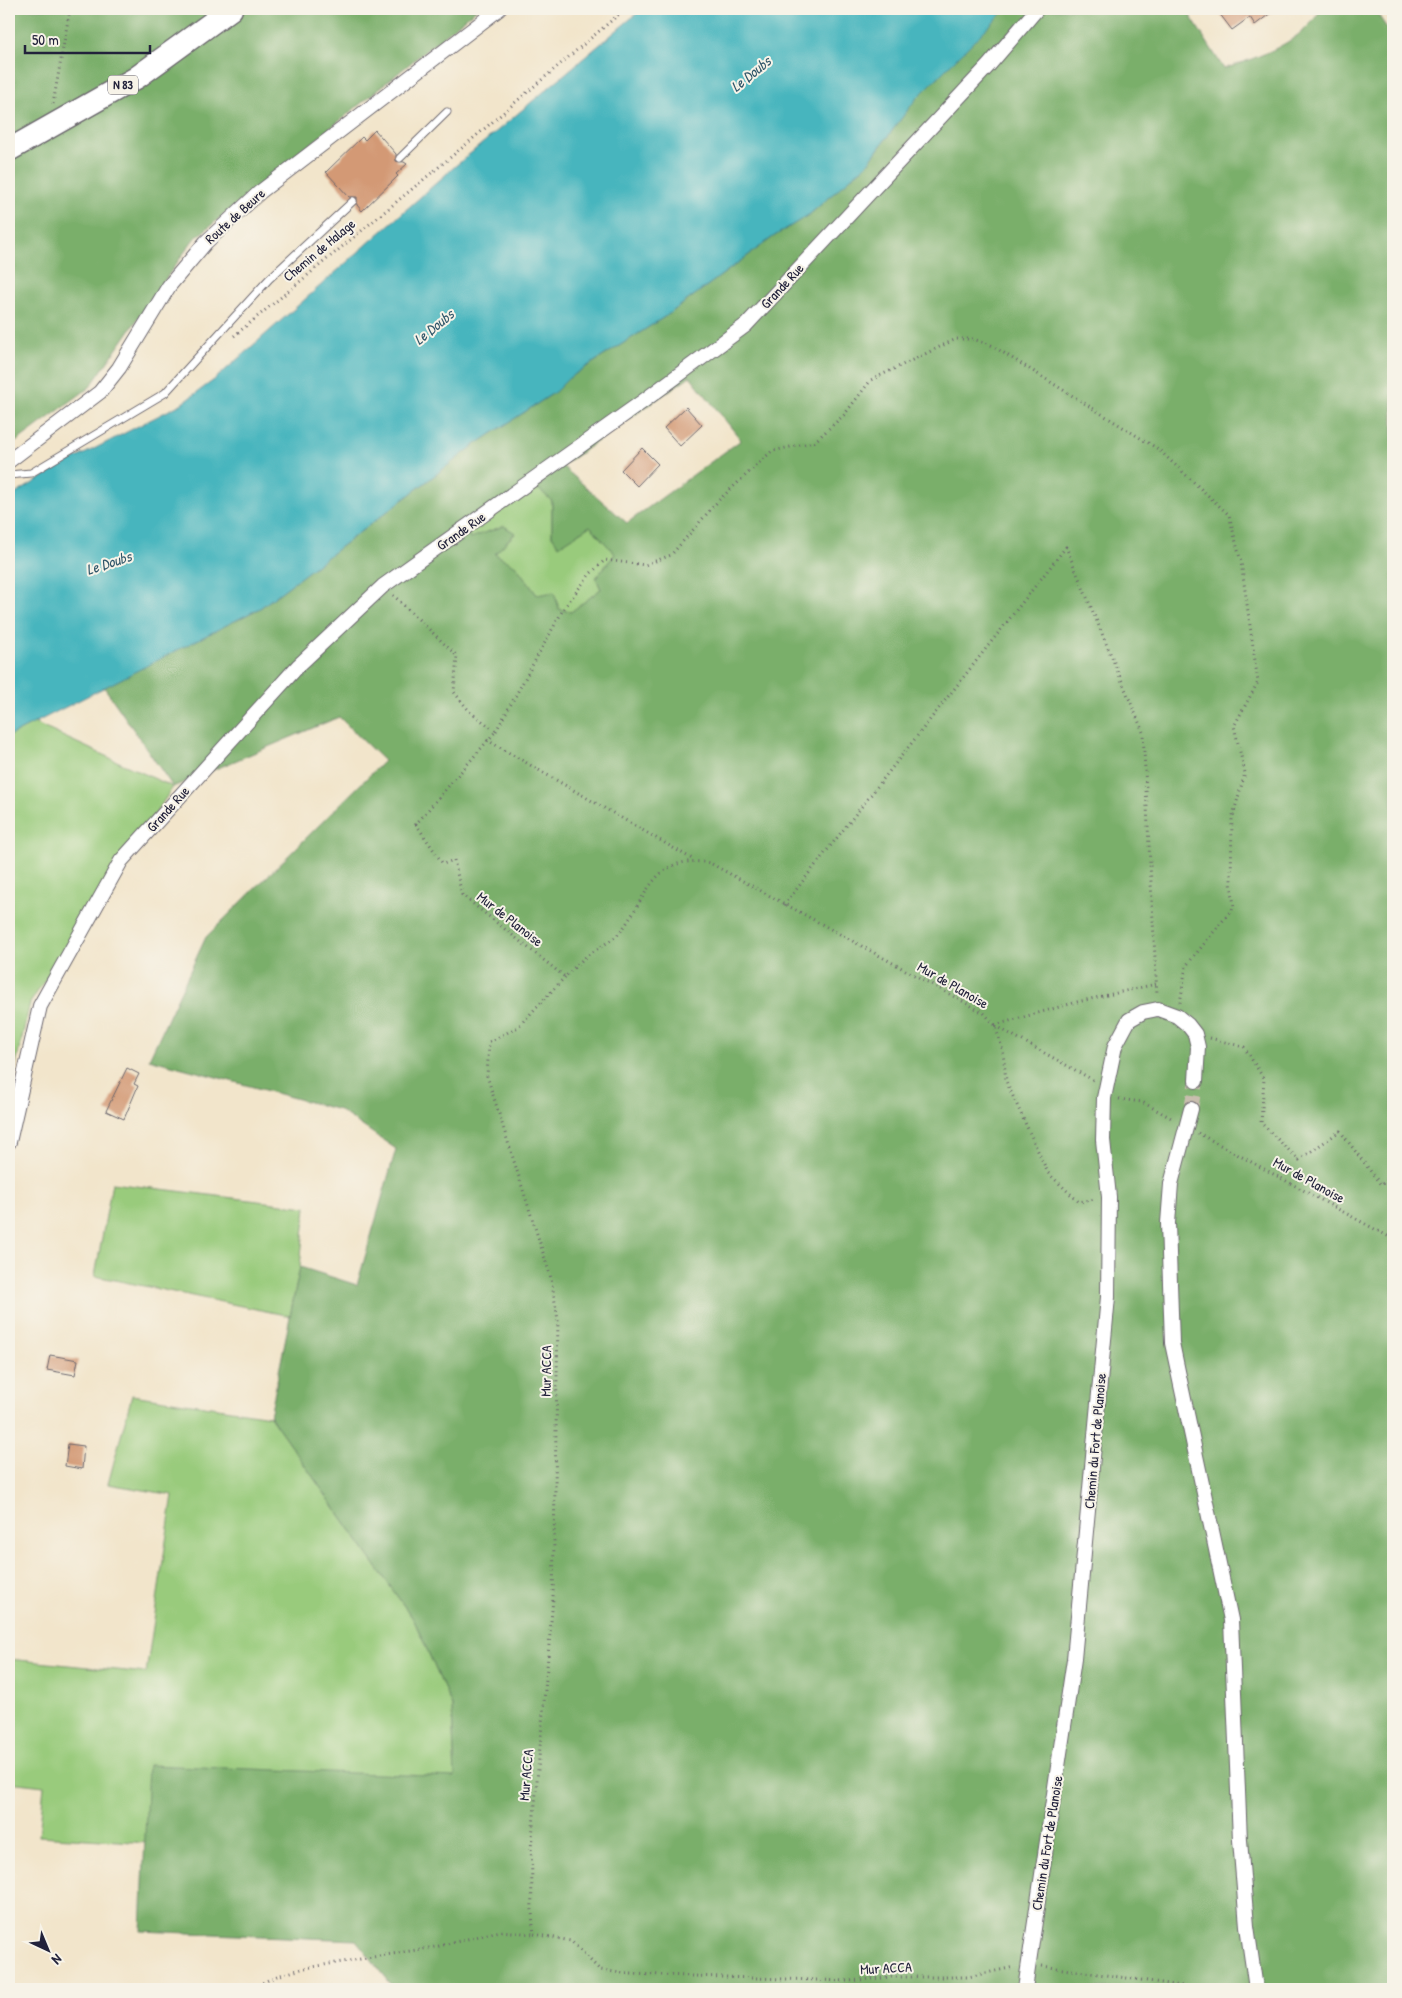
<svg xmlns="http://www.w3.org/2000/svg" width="1402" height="1998" viewBox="0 0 1402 1998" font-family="'Patrick Hand',sans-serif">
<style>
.green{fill:#99cb7b;stroke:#5e765b}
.forest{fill:#7aaf6b;stroke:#4e6853;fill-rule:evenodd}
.water{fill:#46b5be;stroke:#346c7c}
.building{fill:#d39975}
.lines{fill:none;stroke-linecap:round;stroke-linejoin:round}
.street-tunnel{stroke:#c8beae;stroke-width:14;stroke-dasharray:14 7;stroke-linecap:butt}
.lane-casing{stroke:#6b666d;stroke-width:9}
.street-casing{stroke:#6b666d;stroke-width:16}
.primary-casing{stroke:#6b666d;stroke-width:25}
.path{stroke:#6b666d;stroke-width:3;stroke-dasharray:1 4;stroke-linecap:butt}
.lane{stroke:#fff;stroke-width:7}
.street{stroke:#fff;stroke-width:14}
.primary{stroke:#fff;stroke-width:22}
.labels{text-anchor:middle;stroke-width:4;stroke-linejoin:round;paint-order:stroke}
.shield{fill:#f7f3e8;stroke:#62616f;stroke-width:1}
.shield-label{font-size:12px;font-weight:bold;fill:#22223b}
.street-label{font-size:14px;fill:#22223b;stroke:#f7f3e8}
.water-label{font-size:15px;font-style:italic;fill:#2f5569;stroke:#f7f3e8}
</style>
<rect width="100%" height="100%" fill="#f7f3e8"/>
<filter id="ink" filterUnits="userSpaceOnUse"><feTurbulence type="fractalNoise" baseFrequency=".02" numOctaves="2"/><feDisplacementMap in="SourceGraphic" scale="10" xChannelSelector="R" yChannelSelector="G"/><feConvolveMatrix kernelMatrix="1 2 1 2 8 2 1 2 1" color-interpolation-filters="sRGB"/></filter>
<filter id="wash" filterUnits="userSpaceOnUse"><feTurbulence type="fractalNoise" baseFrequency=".0096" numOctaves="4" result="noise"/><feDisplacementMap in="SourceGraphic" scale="20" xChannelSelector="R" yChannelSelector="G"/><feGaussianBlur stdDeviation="1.12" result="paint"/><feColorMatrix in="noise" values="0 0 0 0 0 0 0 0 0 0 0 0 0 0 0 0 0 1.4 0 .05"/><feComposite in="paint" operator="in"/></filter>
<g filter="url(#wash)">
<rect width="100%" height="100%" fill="#f2e5cb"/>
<!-- green -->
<g class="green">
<polygon points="533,484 552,501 552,536 559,545 590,526 615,554 596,578 601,589 571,612 559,609 537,595 516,567 494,553 515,534 504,526 470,538 467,531"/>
<polygon points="34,723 173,787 30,1003 9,1094 9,736"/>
<polygon points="112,1183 306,1207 300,1267 290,1316 95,1276"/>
<polygon points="132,1395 270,1416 414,1620 452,1706 455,1778 148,1766 149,1843 39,1836 44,1786 9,1782 9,1659 146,1673 173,1495 108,1484"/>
</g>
<!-- forest -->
<g class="forest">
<polygon points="9,9 477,9 193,240 90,387 9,447"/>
<path d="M1006 9H1186L1224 69C1260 56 1302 43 1321 9H1374L1393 37V1989H395L356 1940 141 1931 148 1765 455 1777 452 1706 414 1620 270 1416 300 1267 357 1285 396 1149 339 1110 149 1059 206 937 384 761 339 717 173 787 104 687 260 608 476 444 555 392 569 378 669 314 773 237 810 214 867 164 916 99ZM690 376 741 440 627 523 562 466ZM533 484 552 501V536L559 546 590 526 615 554 596 578 601 589 571 612 559 609 554 592 537 595 516 566 495 554 515 533 504 526 470 538 467 531Z"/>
</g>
<!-- water -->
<polygon class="water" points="642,9 1006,9 916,99 867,164 810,214 773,237 669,314 569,378 555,392 476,444 260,608 9,736 9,498 57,468 181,404 214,380 453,168"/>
<g id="blocks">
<!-- building -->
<g class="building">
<polygon points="1216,9 1276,9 1255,25 1250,17 1232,30"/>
<polygon points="375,130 396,154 396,161 404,162 407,164 396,174 398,176 362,211 357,205 357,197 349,197 326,172 362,137 365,140"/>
<polygon points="686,407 702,425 680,446 664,428"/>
<polygon points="642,448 658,464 637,486 621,470"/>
<polygon points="127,1068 139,1074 134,1084 138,1086 124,1119 106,1111"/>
<polygon points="50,1355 78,1360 75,1375 47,1370"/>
<polygon points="68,1444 84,1446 82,1469 65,1466"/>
</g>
</g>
</g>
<g filter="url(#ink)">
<use href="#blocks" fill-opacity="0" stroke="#6b666d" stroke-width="1"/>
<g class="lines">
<!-- street-tunnel -->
<polyline class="street-tunnel" points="1191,1109 1196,1081"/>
<defs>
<g id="lane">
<polyline points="400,158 447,112"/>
<polyline points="9,475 31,473 165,393 269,279 353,201"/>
</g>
<g id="street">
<polyline points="9,461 100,392 119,368 169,286 206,242 260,192 499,9"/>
<polyline points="1191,1109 1171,1184 1168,1223 1172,1343 1231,1620 1240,1840 1247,1926 1256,1989"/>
<polyline points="9,1142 40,1006 121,861 299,665 383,586 642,402 746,325 989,65 1037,9"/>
<polyline points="1025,1989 1074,1659 1108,1297 1109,1197 1103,1140 1104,1098 1115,1046 1129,1020 1143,1012 1158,1009 1177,1016 1188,1025 1195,1034 1198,1047 1196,1081"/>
</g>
<polyline id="primary" points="9,150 136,78 231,9"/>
</defs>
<!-- lane casing -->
<use href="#lane" class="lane-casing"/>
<!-- street casing -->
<use href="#street" class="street-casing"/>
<!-- primary casing -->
<use href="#primary" class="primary-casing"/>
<!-- path -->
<g class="path">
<polyline points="53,104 70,9"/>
<polyline points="234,336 463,147 625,9"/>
<path d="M393 595 457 656 454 692 470 712 496 731 416 824 443 864 454 860 462 895 565 977C572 970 579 962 587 956 597 948 613 941 621 931 648 896 653 853 710 863L984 1013 995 1025 1003 1051 1006 1081 1048 1173 1079 1202 1095 1199"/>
<polyline points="496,731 564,608 590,574 605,560 645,565 671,555 719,500 772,451 814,442 844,415 871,380 956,339 973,339 991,345 1158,449 1229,515 1241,562 1258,682 1234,726 1245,773 1232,819 1231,882 1234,907 1186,966 1180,1003"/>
<polyline points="487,740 694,860"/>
<polyline points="784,905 1066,547 1143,732 1157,995"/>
<path d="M565 977 518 1027 489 1042 487 1076 551 1278 558 1320 553 1599 531 1849C533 1878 530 1906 534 1934L571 1941 600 1970 630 1974 848 1981 892 1977H968L1014 1967"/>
<polyline points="995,1025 1077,1002 1156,984"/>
<polyline points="996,1026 1093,1080"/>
<polyline points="1210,1038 1244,1047 1264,1079 1261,1123 1299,1160 1340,1131 1381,1185 1393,1175"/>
<polyline points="1119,1099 1142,1102 1173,1119"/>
<polyline points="1198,1133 1393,1239"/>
<polyline points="1042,1966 1204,1989"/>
<polyline points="249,1989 277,1976 305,1968 435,1947 500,1931 534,1934"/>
</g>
<!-- lane -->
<use href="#lane" class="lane"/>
<!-- street -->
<use href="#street" class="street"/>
<!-- primary -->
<use href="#primary" class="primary"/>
</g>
</g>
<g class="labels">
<!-- shield labels -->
<rect class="shield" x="108" y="75.5" width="30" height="19" rx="4"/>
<g class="shield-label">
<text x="123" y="89">N 83</text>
</g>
<!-- street labels -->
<g class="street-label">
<text transform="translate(235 216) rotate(-42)" y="5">Route de Beure</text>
<text transform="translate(319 250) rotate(-40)" y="5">Chemin de Halage</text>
<text transform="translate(782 286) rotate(-47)" y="5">Grande Rue</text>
<text transform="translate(461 531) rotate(-35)" y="5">Grande Rue</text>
<text transform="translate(168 809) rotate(-48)" y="5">Grande Rue</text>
<text transform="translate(510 919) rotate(38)" y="5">Mur de Planoise</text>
<text transform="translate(953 985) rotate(30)" y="5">Mur de Planoise</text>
<text transform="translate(1309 1180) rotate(29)" y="5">Mur de Planoise</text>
<text transform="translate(546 1371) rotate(-89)" y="5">Mur ACCA</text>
<text transform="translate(1095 1441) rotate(-85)" y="5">Chemin du Fort de Planoise</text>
<text transform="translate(526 1775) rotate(-85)" y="5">Mur ACCA</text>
<text transform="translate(1047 1843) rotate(-81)" y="5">Chemin du Fort de Planoise</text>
<text transform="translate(886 1968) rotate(-3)" y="5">Mur ACCA</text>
</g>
<!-- water labels -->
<g class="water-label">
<text transform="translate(751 74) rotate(-39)" y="5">Le Doubs</text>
<text transform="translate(434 327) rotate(-39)" y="5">Le Doubs</text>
<text transform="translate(109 563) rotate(-18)" y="5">Le Doubs</text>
</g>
</g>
<!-- margin -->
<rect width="1402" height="1998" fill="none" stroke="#f7f3e8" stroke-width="30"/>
<!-- north arrow -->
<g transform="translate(48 1950) rotate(136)" stroke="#f7f3e8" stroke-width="4" paint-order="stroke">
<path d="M0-4L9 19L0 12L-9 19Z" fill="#22223b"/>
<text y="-8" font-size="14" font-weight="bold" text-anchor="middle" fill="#22223b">N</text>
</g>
<!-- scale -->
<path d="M25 45v8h125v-8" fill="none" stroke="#22223b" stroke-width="2.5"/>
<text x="32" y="45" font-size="15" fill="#22223b" stroke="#f7f3e8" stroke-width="4" paint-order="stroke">50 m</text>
</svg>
